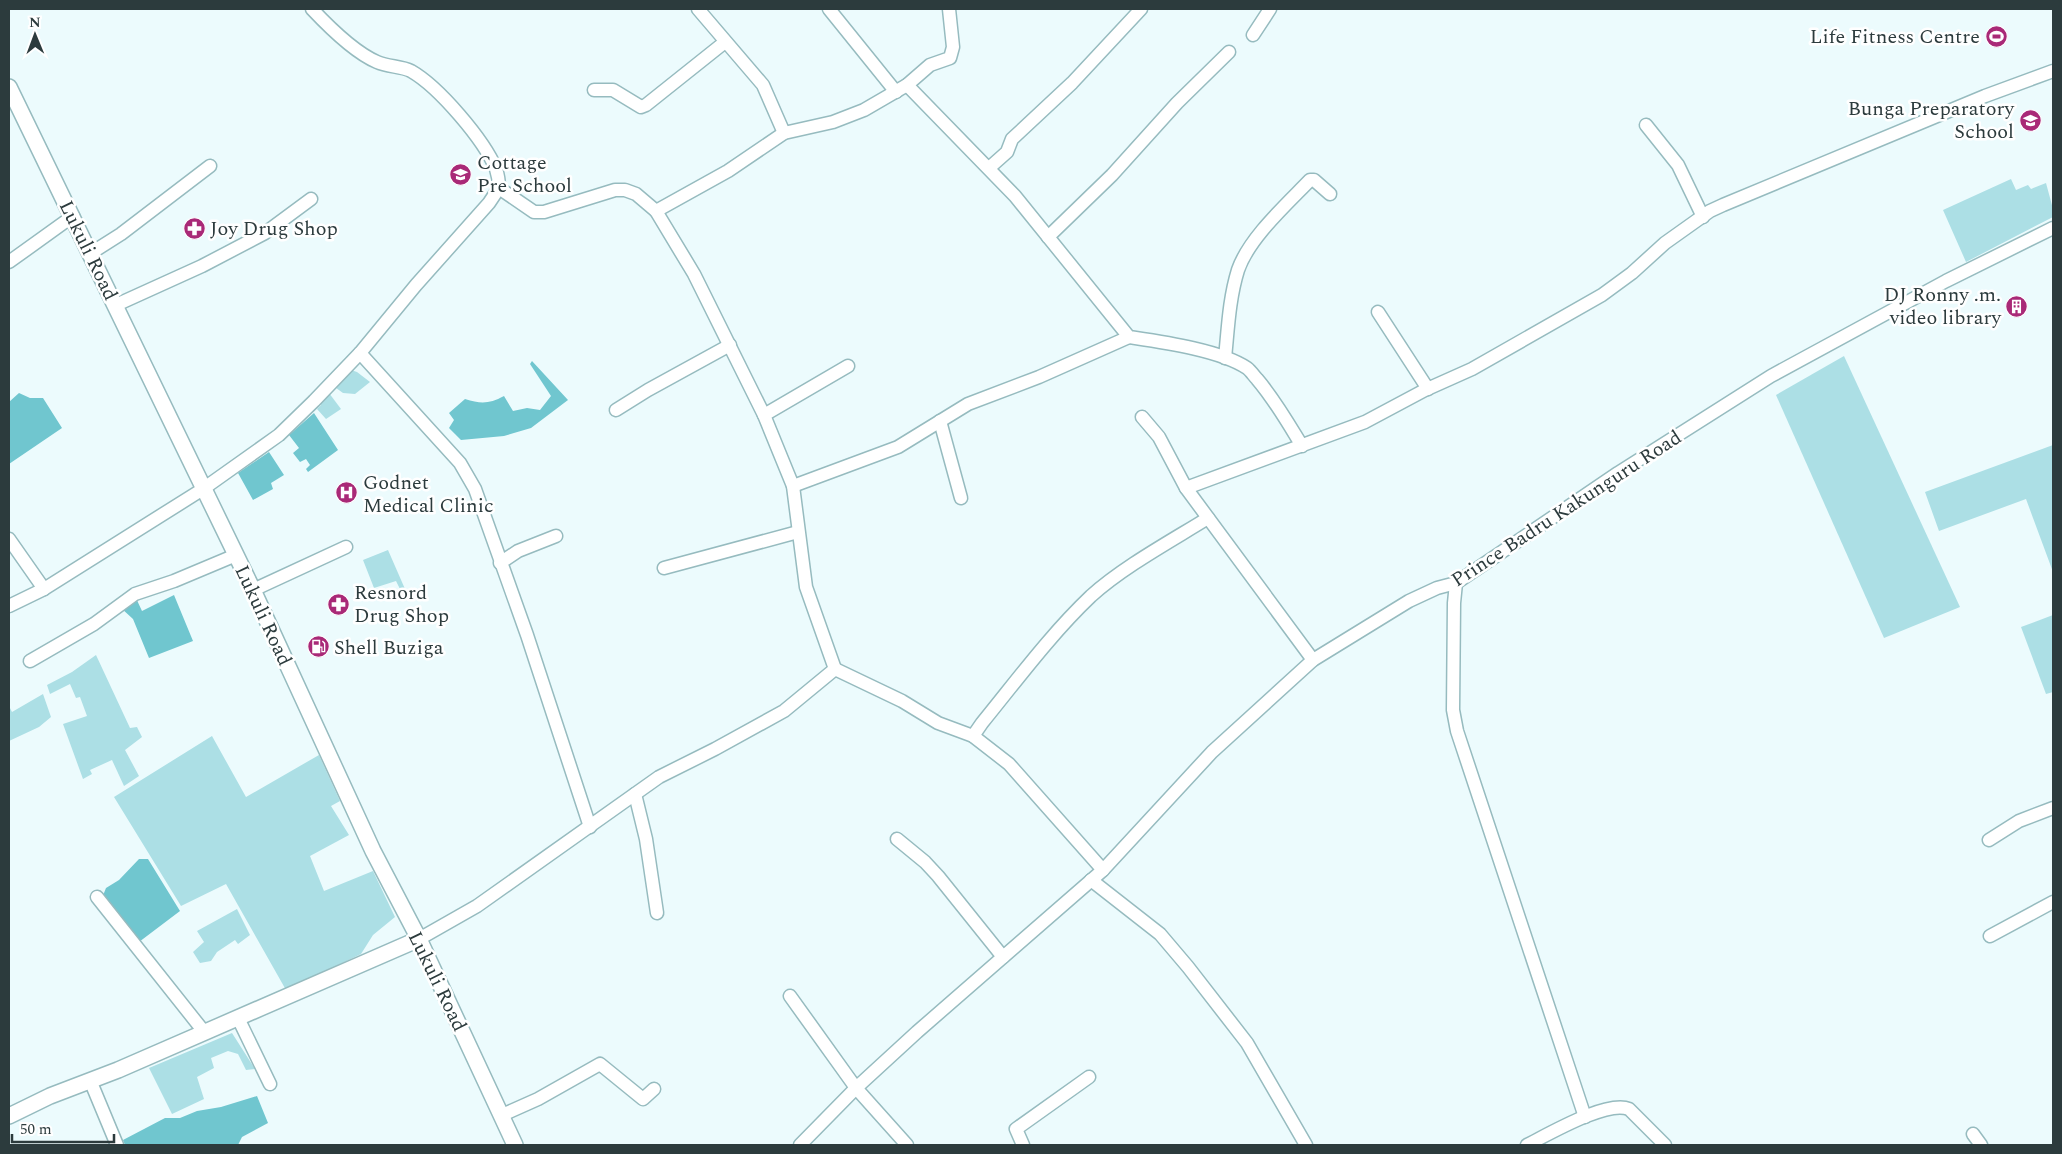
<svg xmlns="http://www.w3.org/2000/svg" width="2062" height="1154" viewBox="0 0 2062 1154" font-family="Spectral,serif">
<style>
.green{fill:#acdfe5}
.forest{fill:#70c6cf}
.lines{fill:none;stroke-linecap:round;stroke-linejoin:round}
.minor-casing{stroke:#96bbbf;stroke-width:15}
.tertiary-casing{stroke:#96bbbf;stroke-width:18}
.minor{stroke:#fff;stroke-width:12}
.tertiary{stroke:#fff;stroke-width:15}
.labels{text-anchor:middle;stroke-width:5;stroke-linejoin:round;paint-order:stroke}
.poi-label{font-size:20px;fill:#2c3b3d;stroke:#fff;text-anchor:start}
.street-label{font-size:20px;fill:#2c3b3d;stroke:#fff}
</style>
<rect width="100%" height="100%" fill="#ecfbfd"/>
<!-- green -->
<g class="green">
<polygon points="2011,179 2016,190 2028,185 2031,189 2046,183 2053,209 2053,217 1966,262 1943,210"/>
<polygon points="1844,356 1960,607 1884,638 1776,395"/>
<polygon points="348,369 357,372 370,382 355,394 343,393 332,385"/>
<polygon points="329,393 341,409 326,419 317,409 321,405 318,401"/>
<polygon points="2053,445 2053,572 2026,499 1939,531 1925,492"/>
<polygon points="388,550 405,589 401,591 396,581 374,588 363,560"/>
<polygon points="2053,615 2053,692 2046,694 2021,627"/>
<polygon points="96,655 130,728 137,727 142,737 125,750 139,776 124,786 112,760 90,770 92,774 83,779 63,724 87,716 80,697 76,698 70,684 50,694 47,685 72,672"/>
<polygon points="43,694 51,717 39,727 9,741 9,706 12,712"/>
<polygon points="212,736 246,797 319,755 340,801 331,806 349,835 310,856 324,891 373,871 395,917 373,935 361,954 286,990 226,884 181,906 114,797"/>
<polygon points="237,909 250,935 238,944 235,940 217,952 211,961 200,963 193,952 204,942 197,931"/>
<polygon points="232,1033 255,1069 246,1070 238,1054 228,1051 211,1058 214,1068 197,1077 204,1099 172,1114 149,1068"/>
</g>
<!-- forest -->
<g class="forest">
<path d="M532 361 568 400 531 428 504 436 461 440 449 428 454 420 449 413 465 399C481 404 489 404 504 396L513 411 527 408 540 410 551 396 530 364Z"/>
<polygon points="19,393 30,398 43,398 62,428 9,464 9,402"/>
<polygon points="314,413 338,450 308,472 306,469 310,465 306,459 300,462 293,453 299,448 289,435"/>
<polygon points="269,452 284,475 271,483 273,489 253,500 238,473"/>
<polygon points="174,595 193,641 149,658 133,619 121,608 135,596 142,611"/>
<polygon points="139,859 148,859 180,911 139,942 102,898 106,888 119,880"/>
<polygon points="257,1096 268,1123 242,1137 238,1145 125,1145 123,1140 165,1118 180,1118 197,1111 221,1107"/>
</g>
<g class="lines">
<defs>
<g id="minor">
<polyline points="698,9 763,85 784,133"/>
<polyline points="829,9 896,92"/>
<polyline points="1253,35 1270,9"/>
<path d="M907 85 1015 196 1129 337C1162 342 1220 350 1247 368 1251 371 1254 376 1257 379 1275 400 1288 423 1302 446"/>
<polyline points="594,90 613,90 641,107 646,105 725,42"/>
<polyline points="1646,125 1678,165 1703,217"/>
<polyline points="989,168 1007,152 1012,139 1072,83 1141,9"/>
<polyline points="656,211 728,171 784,133 833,122 864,110 907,85 930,65 950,58 953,47 949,9"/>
<polyline points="1048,237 1112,175 1177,103 1229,52"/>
<polyline points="91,253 121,234 210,166"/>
<polyline points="9,262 73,216"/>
<polyline points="116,305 202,266 265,233 311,199"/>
<polyline points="1378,312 1428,389"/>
<polyline points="360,353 460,463 475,489 527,635 590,827"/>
<path d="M1225 358C1228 329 1229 299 1238 270 1249 238 1286 205 1310 180H1314L1330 194"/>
<polyline points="616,410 648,390 730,345"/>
<polyline points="764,415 848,366"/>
<polyline points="1142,417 1159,437 1186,488 1313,660"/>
<polyline points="940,421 961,498"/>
<polyline points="793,486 898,447 968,404 1039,377 1129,337"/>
<polyline points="1186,488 1365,422 1425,390 1472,369 1602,295 1632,273 1665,243 1710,211 1723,205 1985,96 2053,71"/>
<polyline points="9,539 44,589"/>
<polyline points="500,563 518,551 556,536"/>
<polyline points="664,568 798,532"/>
<polyline points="1456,583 1454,603 1453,710 1457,731 1585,1117"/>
<polyline points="253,590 346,547"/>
<path d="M9 606 44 589 203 489 279 435 314 401 360 353 416 285 489 203 499 188C499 182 498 175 496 169 484 140 439 87 411 71 401 66 388 67 377 62 356 53 328 26 312 9"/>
<polyline points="30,661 94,624 135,594 174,581 236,555"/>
<polyline points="835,669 902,701 938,723 973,736 1009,764 1103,870"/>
<path d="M973 736 982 723C1017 680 1051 634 1091 596 1123 567 1171 541 1208 518"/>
<polyline points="635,794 646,839 657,913"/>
<polyline points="897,839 925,862 938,876 1003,957"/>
<polyline points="1989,840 2019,821 2053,808"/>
<polyline points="1091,880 1160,934 1188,967 1247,1043 1306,1145"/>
<polyline points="97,897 205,1033"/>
<polyline points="1990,936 2053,902"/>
<polyline points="419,939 477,906 659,777 715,749 784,711 835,669 806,587 793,486 764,415 694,274 656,211 636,194 625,190 615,190 544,212 534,212 499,188"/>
<polyline points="790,996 856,1088 907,1145"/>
<polyline points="238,1018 270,1084"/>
<polyline points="90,1080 117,1145"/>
<polyline points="502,1115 538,1099 600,1064 643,1099 654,1089"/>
<polyline points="1973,1134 1981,1145"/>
<polyline points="800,1145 856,1088 917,1032 1103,870 1212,752 1313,660 1409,601 1437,588 1456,583 1618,473 1771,376 1946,281 2053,228"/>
<polyline points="1023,1145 1016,1129 1089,1077"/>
<path d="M1527 1145C1549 1134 1607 1100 1629 1109L1665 1145"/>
</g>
<g id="tertiary">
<polyline points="9,87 253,590 373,851 419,939 515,1145"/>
<polyline points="9,1116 50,1096 118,1070 419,939"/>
</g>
</defs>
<!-- minor casing -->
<use href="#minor" class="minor-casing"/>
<!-- tertiary casing -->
<use href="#tertiary" class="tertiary-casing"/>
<!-- minor -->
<use href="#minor" class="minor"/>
<!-- tertiary -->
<use href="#tertiary" class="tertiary"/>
</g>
<!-- icons -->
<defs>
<symbol id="stadium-disc" viewBox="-11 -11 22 22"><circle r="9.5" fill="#a92977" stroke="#fff"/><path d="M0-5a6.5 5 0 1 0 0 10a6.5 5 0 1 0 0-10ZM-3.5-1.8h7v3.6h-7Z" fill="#fff"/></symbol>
<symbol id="school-disc" viewBox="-11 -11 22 22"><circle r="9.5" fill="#a92977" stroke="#fff"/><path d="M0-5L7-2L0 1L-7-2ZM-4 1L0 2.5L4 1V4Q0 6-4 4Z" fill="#fff"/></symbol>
<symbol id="pharmacy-disc" viewBox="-11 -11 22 22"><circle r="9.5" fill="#a92977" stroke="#fff"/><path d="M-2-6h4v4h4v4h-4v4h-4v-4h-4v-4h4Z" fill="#fff"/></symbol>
<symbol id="building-disc" viewBox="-11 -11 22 22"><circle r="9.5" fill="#a92977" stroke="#fff"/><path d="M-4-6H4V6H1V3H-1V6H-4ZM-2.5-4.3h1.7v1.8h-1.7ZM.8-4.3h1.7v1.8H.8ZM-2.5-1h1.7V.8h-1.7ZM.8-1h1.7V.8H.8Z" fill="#fff"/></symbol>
<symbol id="hospital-disc" viewBox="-11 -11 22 22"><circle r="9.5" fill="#a92977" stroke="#fff"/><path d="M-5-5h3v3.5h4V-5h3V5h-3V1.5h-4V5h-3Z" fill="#fff"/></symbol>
<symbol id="fuel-disc" viewBox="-11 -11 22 22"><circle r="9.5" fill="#a92977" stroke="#fff"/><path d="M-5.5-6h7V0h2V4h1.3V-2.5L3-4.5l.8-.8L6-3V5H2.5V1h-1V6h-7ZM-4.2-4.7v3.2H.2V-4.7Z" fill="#fff"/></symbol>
</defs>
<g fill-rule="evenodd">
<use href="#stadium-disc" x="1984" y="24" width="25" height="25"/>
<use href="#school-disc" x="2018" y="108" width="25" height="25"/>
<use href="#school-disc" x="448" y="162" width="25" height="25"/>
<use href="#pharmacy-disc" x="182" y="216" width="25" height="25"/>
<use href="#building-disc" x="2004" y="294" width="25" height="25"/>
<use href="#hospital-disc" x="334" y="480" width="25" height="25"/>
<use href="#pharmacy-disc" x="326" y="592" width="25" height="25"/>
<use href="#fuel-disc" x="306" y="634" width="25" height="25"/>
</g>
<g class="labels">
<!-- poi labels -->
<g class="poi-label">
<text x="1980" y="43" text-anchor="end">Life Fitness Centre</text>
<text x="2014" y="115" text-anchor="end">Bunga Preparatory<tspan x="2014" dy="23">School</tspan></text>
<text x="477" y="169">Cottage<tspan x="477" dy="23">Pre School</tspan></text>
<text x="210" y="235">Joy Drug Shop</text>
<text x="2001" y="301" text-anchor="end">DJ Ronny .m.<tspan x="2001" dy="23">video library</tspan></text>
<text x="363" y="489">Godnet<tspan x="363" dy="23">Medical Clinic</tspan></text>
<text x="354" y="599">Resnord<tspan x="354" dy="23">Drug Shop</tspan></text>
<text x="334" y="654">Shell Buziga</text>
</g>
<!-- street labels -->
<g class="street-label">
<text transform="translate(89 250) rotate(64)" y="7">Lukuli Road</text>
<text transform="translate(1566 508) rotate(-33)" y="7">Prince Badru Kakunguru Road</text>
<text transform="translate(264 615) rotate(65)" y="7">Lukuli Road</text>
<text transform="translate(438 981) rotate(64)" y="7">Lukuli Road</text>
</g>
</g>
<!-- border -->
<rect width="2062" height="1154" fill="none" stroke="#2c3b3d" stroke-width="20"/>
<!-- north arrow -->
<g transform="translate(35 35) rotate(359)" stroke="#ffffff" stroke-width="4" paint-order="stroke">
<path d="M0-4L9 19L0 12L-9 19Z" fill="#2c3b3d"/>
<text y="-8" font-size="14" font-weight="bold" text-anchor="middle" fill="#2c3b3d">N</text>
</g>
<!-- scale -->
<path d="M12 1134v8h102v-8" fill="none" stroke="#2c3b3d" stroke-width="2.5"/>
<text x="20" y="1134" font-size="15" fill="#2c3b3d" stroke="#ffffff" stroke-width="4" paint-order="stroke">50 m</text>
</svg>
